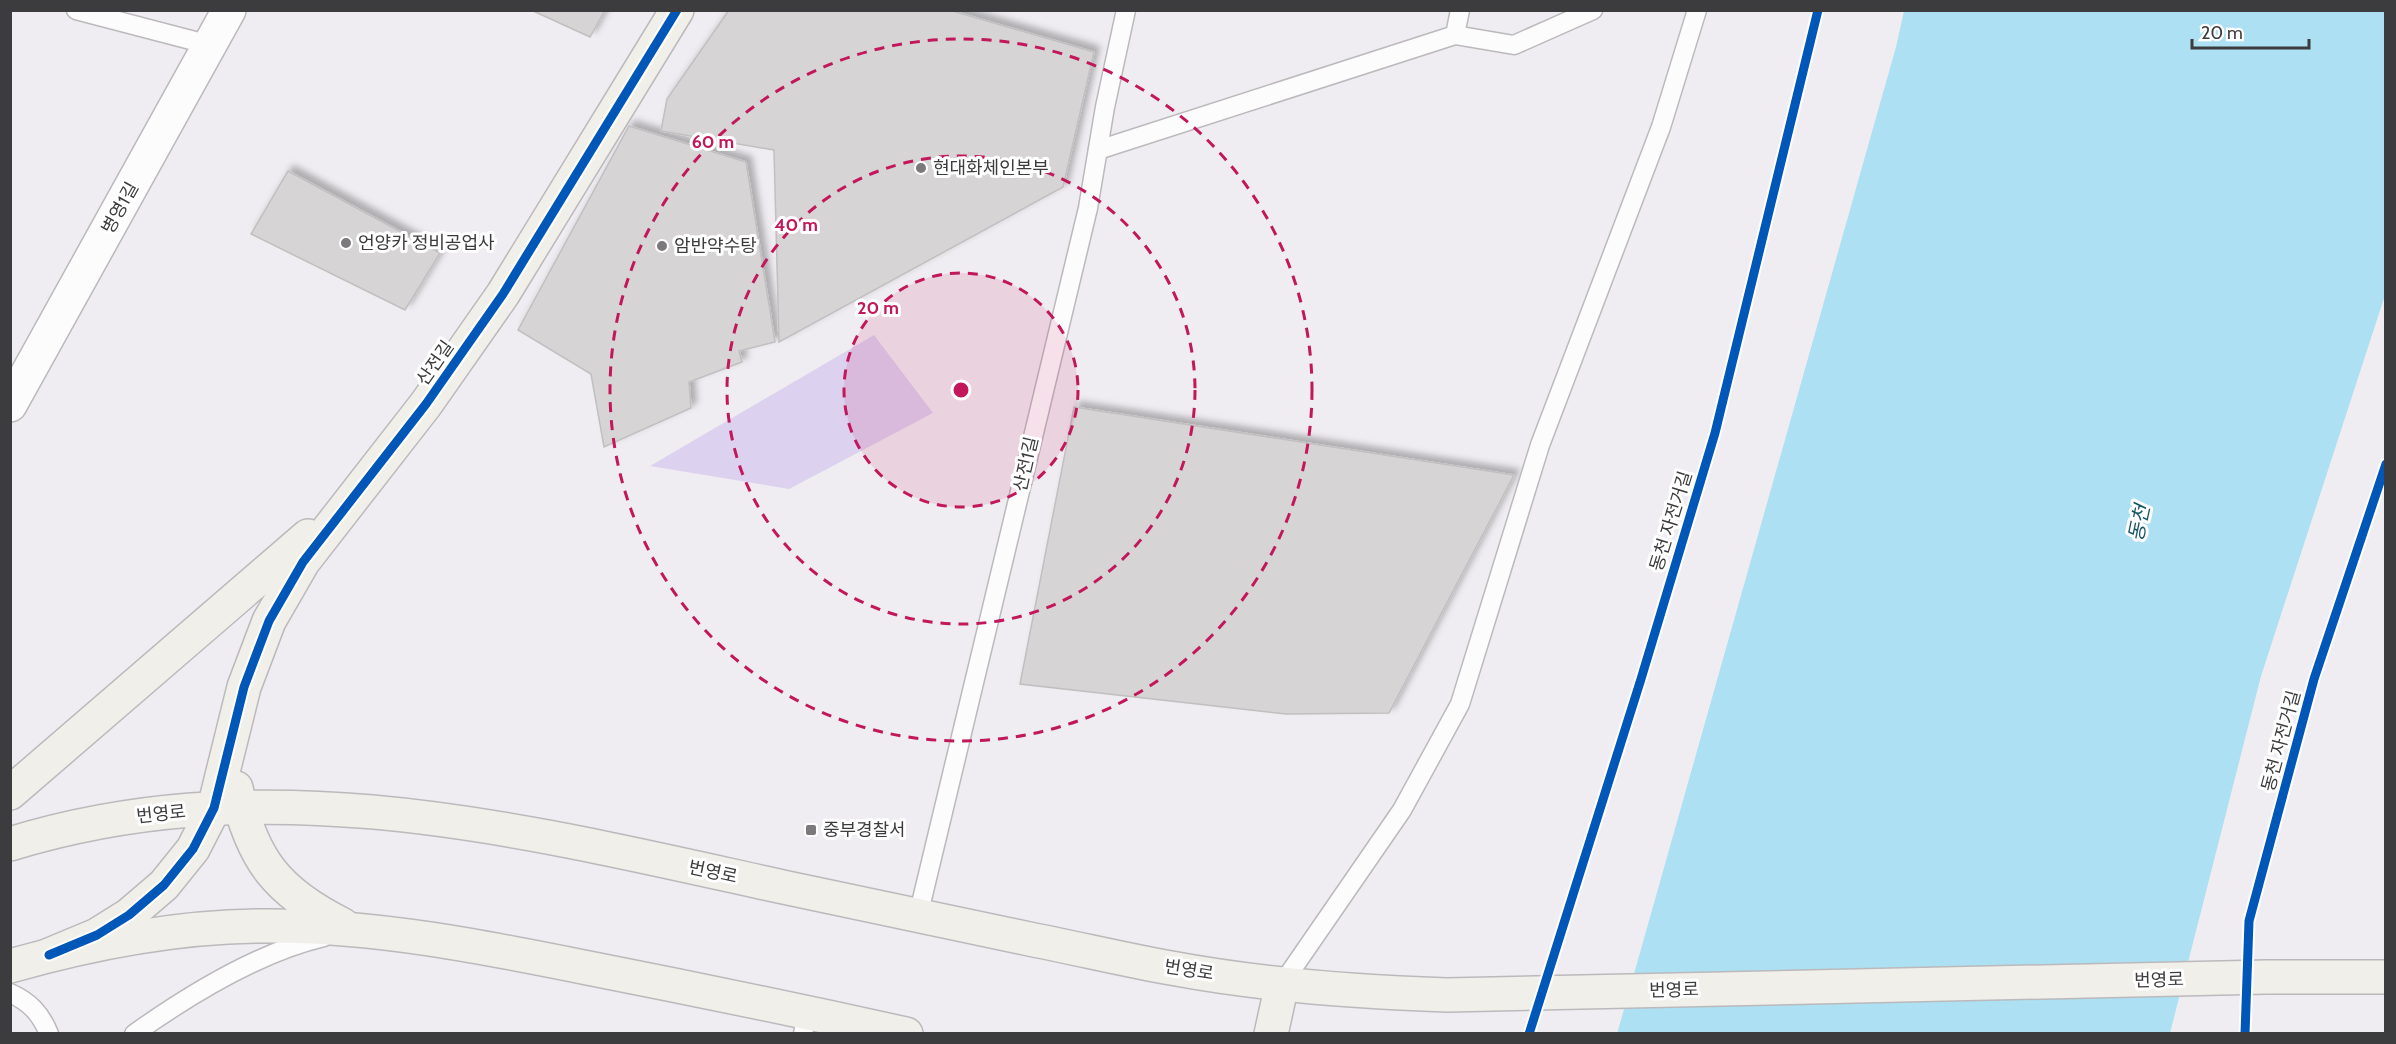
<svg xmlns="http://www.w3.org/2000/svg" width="2396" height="1044" viewBox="0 0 2396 1044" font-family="Cabin,'Noto Sans KR',sans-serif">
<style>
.green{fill:#dcd1ee}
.water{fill:#ace0f2}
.building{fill:#d7d4d5;stroke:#c1bfc0;stroke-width:1.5;filter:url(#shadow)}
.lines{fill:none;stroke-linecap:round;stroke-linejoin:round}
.lane-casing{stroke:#bbb9bc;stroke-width:21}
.street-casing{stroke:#bbb9bc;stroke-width:36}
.secondary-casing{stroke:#bbb9bc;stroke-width:36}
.lane{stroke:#fdfcfd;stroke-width:18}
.street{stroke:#fdfcfd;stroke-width:33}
.secondary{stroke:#f0efe9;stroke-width:33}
.cycleway-casing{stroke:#fff;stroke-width:13}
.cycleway{stroke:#0057b8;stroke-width:9}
.ring{fill:none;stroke:#c2185b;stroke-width:3;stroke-dasharray:10 8}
.poi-dot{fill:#7b797c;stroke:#fff;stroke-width:2}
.labels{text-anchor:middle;stroke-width:6;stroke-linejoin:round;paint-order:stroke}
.poi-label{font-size:18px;fill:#3c3b3d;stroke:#fff;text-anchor:start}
.street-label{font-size:18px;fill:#3c3b3d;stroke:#fff}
.water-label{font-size:20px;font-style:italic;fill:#175667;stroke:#fff}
.centre{fill:#c2185b;stroke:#fff;stroke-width:3}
.ring-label{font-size:18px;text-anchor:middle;font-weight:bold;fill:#c2185b;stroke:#fff;stroke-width:6;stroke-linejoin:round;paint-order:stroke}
</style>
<defs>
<filter id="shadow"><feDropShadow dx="5.5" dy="-5.5" stdDeviation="3" flood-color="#0004"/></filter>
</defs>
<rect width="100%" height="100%" fill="#efedf1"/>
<!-- green -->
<polygon class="green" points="874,335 933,413 789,489 650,466"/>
<!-- water -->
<polygon class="water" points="1904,11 2385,11 2385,295 2261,676 2170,1033 1617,1034 1896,47"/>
<!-- building -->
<g class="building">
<polygon points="531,10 605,10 590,37"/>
<polygon points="729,10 949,10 1094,52 1063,187 779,342 774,150 661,131 667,99"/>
<polygon points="629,126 746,162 775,342 739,351 742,362 689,382 691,408 604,447 591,374 518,330"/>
<polygon points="288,171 440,253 405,310 251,234"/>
<polygon points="1074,407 1514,475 1389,713 1286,714 1020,684"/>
</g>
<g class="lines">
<defs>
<g id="lane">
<polyline points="76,10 210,45"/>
<polyline points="1460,10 1455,35 1514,45 1593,10"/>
<polyline points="1098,150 1455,35"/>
<polyline points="918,916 1088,208 1105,107 1126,10"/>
<polyline points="1282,984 1402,810 1460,704 1540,445 1661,127 1697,10"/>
<path d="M10 993C30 1002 41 1014 49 1034"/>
<path d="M134 1034C189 995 259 952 324 937"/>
<polyline points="803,1034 807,1013"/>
</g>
<polyline id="street" points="10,405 229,10"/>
<g id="secondary">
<path d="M236 788C252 860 277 892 343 925"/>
<polyline points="10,793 308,536"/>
<path d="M10 844C270 764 527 831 783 887 867 905 951 923 1034 940 1080 949 1125 960 1171 968 1262 985 1355 992 1447 995L2266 977H2386"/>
<polyline points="49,955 97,935 129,915 164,885 193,849 214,808 244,687 269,621 303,562 426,404 503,294 677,10"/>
<path d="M10 966C95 942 184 925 272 926 378 926 484 947 588 968 695 989 801 1011 906 1034"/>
<polyline points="1271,1034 1282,984"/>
</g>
</defs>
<!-- lane casing -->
<use href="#lane" class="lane-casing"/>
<!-- street casing -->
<use href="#street" class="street-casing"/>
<!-- secondary casing -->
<use href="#secondary" class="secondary-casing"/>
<!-- lane -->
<use href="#lane" class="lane"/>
<!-- street -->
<use href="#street" class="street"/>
<!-- secondary -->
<use href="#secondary" class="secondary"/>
<defs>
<g id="cycleway">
<polyline points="49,955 97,935 129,915 164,885 193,849 214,808 244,687 269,621 303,562 426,404 503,294 677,10"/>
<polyline points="1529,1034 1641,679 1715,433 1818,10"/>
<polyline points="2245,1034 2249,921 2314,679 2386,464"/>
</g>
</defs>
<!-- cycleway casing -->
<use href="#cycleway" class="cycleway-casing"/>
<!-- cycleway -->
<use href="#cycleway" class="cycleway"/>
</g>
<!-- distance rings -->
<circle cx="961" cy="390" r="117" fill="#c2185b" fill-opacity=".12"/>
<g class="ring">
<circle cx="961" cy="390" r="117"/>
<circle cx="961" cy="390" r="234"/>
<circle cx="961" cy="390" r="351"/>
</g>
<!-- markers -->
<g class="poi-dot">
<circle cx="921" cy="168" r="6"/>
<circle cx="346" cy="243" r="6"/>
<circle cx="662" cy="246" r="6"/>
<rect x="805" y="824" width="12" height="12" rx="3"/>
</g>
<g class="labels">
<!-- poi labels -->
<g class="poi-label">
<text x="933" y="174">현대화체인본부</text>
<text x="358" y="249">언양카 정비공업사</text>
<text x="674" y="252">암반약수탕</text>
<text x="823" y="836">중부경찰서</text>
</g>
<!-- street labels -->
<g class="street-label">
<text transform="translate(120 208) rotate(-61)" y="6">병영1길</text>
<text transform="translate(435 363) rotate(-55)" y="6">산전길</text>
<text transform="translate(1026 464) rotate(-77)" y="6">산전1길</text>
<text transform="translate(1671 521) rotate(-73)" y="6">동천 자전거길</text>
<text transform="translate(2281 741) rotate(-75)" y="6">동천 자전거길</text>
<text transform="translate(161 814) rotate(-6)" y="6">번영로</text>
<text transform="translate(713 872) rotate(12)" y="6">번영로</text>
<text transform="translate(1189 970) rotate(9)" y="6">번영로</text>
<text transform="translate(2159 980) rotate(-1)" y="6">번영로</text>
<text transform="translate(1674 990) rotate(-1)" y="6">번영로</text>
</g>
<!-- water labels -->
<g class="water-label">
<text transform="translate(2139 523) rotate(-78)" y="7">동천</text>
</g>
</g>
<circle cx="961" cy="390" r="9" class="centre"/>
<g class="ring-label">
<text x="713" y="148">60 m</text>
<text x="796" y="231">40 m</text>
<text x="878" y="314">20 m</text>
</g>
<!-- border -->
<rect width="2396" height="1044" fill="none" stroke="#3c3b3d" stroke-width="24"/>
<!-- scale -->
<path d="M2192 39v9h117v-9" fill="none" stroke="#3c3b3d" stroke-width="3"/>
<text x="2201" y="39" font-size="18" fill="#3c3b3d" stroke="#ffffff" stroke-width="4.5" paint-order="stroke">20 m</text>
</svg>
